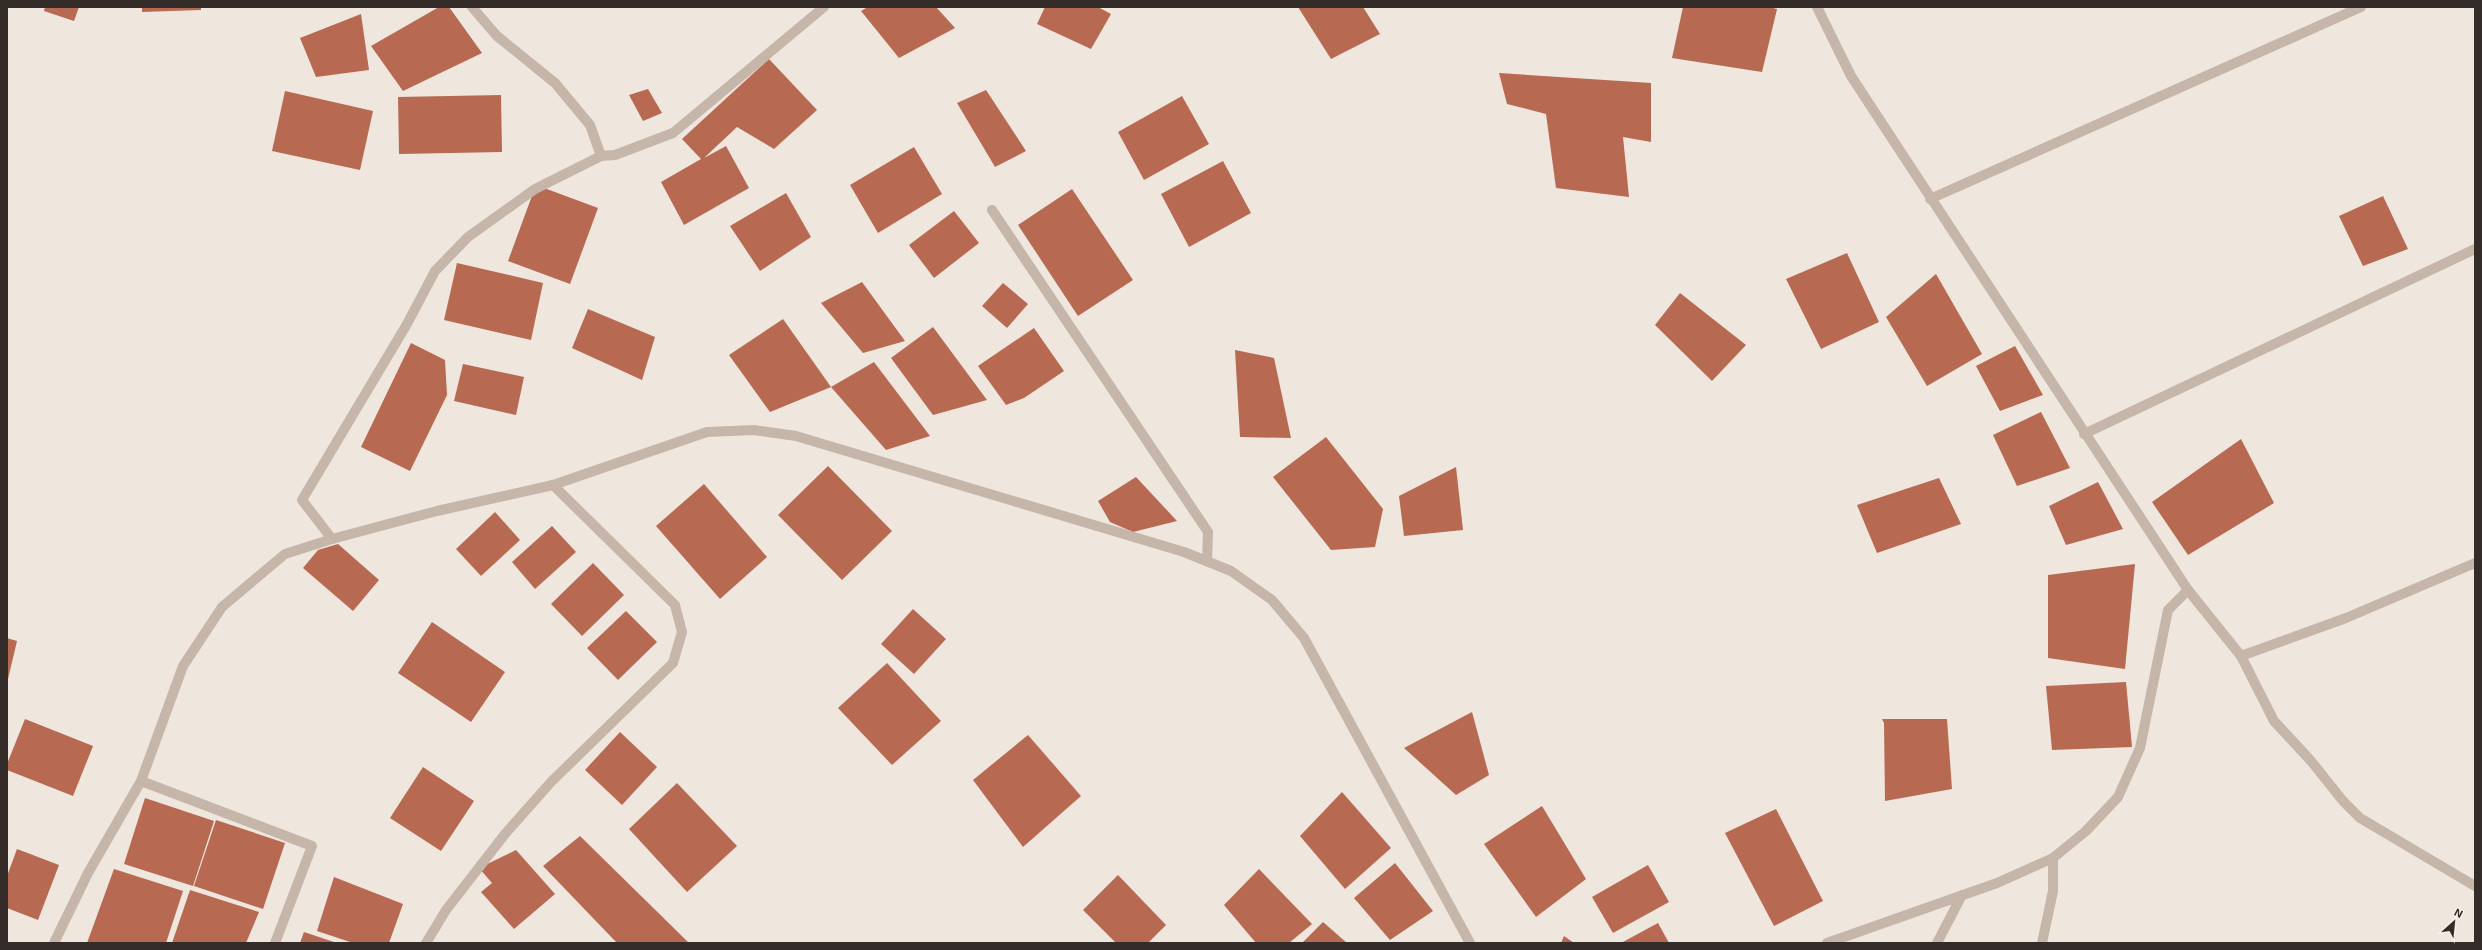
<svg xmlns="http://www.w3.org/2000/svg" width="2482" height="950" viewBox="0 0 2482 950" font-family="'Exo 2',sans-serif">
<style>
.building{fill:#b86952}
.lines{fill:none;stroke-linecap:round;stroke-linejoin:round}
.minor{stroke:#c6b6aa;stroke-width:10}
</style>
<rect width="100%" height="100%" fill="#efe6dd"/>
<!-- building -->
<g class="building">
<polygon points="45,7 79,7 74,21 44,11"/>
<polygon points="142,7 201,7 201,10 142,12"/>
<polygon points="439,7 449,7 482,53 403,91 371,46"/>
<polygon points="868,7 936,7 955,28 899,58 861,11"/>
<polygon points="1045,7 1098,7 1111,14 1091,49 1037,24"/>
<polygon points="1298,7 1363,7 1380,34 1331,59"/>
<polygon points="1683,7 1769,7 1777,9 1762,72 1672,58"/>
<polygon points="361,14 369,70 316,77 300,38"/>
<polygon points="769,59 817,110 774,149 737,127 704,158 726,146 749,188 684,225 661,182 701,159 682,139"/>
<polygon points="1499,73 1651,83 1651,142 1623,137 1629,197 1556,188 1546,114 1507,104"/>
<polygon points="648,89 662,113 643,121 629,95"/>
<polygon points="986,90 1026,151 995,167 957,103"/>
<polygon points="285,91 373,111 360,170 272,151"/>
<polygon points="501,95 502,152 399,154 398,97"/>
<polygon points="1182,96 1209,144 1144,180 1118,132"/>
<polygon points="914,147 942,194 878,233 850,185"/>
<polygon points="1223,161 1251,213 1189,247 1161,194"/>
<polygon points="536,185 598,208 570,284 508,261"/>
<polygon points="1072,189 1133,280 1078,316 1018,225"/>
<polygon points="786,193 811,237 760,271 730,226"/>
<polygon points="2383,196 2408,249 2363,266 2339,216"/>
<polygon points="954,211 979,243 934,278 909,245"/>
<polygon points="1847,253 1879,322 1821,349 1786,279"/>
<polygon points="457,263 543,283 531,340 444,320"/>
<polygon points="1936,274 1982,354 1927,386 1886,317"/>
<polygon points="862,282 905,341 863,353 821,303"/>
<polygon points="1003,283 1028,304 1007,328 982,306"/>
<polygon points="1680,293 1746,345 1712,381 1655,325"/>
<polygon points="588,309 655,337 642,380 572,348"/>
<polygon points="783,319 831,387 770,412 729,355"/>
<polygon points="933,327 987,400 933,415 891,358"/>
<polygon points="1034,328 1064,371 1024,398 1006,405 978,366"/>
<polygon points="411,343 445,360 447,395 410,471 361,447"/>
<polygon points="2015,346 2043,395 2000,411 1976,366"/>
<polygon points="1235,350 1274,358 1291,438 1240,437"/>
<polygon points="874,362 930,436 886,450 831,387"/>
<polygon points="463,364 524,377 516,415 454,401"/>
<polygon points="2041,412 2070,468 2017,486 1993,435"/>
<polygon points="1326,437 1383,509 1375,547 1331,550 1273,477"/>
<polygon points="2241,439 2274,503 2188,555 2152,502"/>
<polygon points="828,466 892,531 842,580 778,515"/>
<polygon points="1456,467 1463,530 1404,536 1399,496"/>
<polygon points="1136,477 1177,521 1133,532 1110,522 1098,501"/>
<polygon points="1939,478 1961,524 1877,553 1857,505"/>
<polygon points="2098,482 2123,529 2066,545 2049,506"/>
<polygon points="704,484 767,557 720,599 656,526"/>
<polygon points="495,512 520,540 481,576 456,549"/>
<polygon points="552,526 576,552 535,589 512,562"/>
<polygon points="338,544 379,580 353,611 303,568 318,550"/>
<polygon points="593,563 624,595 582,636 551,604"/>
<polygon points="2135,564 2125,669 2048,658 2048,575"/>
<polygon points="913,609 946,639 914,674 881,644"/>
<polygon points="626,611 657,642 618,680 587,648"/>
<polygon points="432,622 505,672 471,722 398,673"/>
<polygon points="7,638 17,641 8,679 7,679"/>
<polygon points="887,663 941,721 892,765 838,708"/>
<polygon points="2126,682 2132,747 2052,750 2046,686"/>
<polygon points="1472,712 1489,775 1456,795 1404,748"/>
<polygon points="25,719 93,746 73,796 7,770 7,764"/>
<polygon points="1882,719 1947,719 1952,789 1885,801 1884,723"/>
<polygon points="620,732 657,767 622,805 585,770"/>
<polygon points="1028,735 1081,796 1023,847 973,780"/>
<polygon points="423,767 474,801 441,851 390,818"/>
<polygon points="677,783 737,846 687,892 629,829"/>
<polygon points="1342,792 1391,848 1345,889 1300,836"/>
<polygon points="145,798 214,821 193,886 124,864"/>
<polygon points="1542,806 1586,879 1536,917 1484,844"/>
<polygon points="1776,809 1823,901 1774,926 1725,833"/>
<polygon points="216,820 285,843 263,909 194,886"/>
<polygon points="580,836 689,943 617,943 543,866"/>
<polygon points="17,849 59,865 38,920 7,908 7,876"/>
<polygon points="516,850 555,894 514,929 481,892 492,883 479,868"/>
<polygon points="1395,863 1433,911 1390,940 1354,898"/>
<polygon points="1648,865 1669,902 1613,933 1592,897"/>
<polygon points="114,869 183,891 166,943 87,943"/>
<polygon points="1259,869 1312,924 1289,943 1256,943 1224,905"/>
<polygon points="1118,875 1166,925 1148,943 1116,943 1083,910"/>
<polygon points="334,877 403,904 389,943 353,943 317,931"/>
<polygon points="190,890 259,912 246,943 172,943"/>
<polygon points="1323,922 1347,943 1302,943"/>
<polygon points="1658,923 1669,943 1621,943"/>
<polygon points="304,932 337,943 300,943"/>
<polygon points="1564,936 1574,943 1561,943"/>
</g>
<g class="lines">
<!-- minor -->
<g class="minor">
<polyline points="472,7 497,36 555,83 590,125 601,156"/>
<polyline points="1817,7 1851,76 2188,590 2241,656 2274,721 2311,761 2343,801 2360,818 2475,886"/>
<polyline points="1930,199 2361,7"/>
<polyline points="992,210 1208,532 1207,561"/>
<polyline points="2084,434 2475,249"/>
<polyline points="332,539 302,500 407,324 435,271 468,237 535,189 601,156 615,155 673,133 824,7"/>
<polyline points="2241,656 2346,618 2475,563"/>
<polyline points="141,781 312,846 275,943"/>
<polyline points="54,943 88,873 141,781 183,666 222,607 285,554 332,539 437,511 553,485 707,432 754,430 796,436 1184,552 1231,571 1272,600 1304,638 1470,943"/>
<polyline points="426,943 446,910 505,834 551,782 673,663 682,632 675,605 553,485"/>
<polyline points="1827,943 1997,883 2053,858 2086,831 2118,797 2140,748 2168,610 2188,590"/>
<polyline points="1937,943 1962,895"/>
<polyline points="2042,943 2053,891 2053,858"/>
</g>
</g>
<!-- border -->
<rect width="2482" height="950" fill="none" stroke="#342c29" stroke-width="16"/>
<!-- north arrow -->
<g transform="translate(2454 922) rotate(27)" stroke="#f7f0e8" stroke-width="3" paint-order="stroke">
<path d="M0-3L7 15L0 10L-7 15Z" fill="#342c29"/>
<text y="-6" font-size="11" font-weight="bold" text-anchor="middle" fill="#342c29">N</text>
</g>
</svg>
